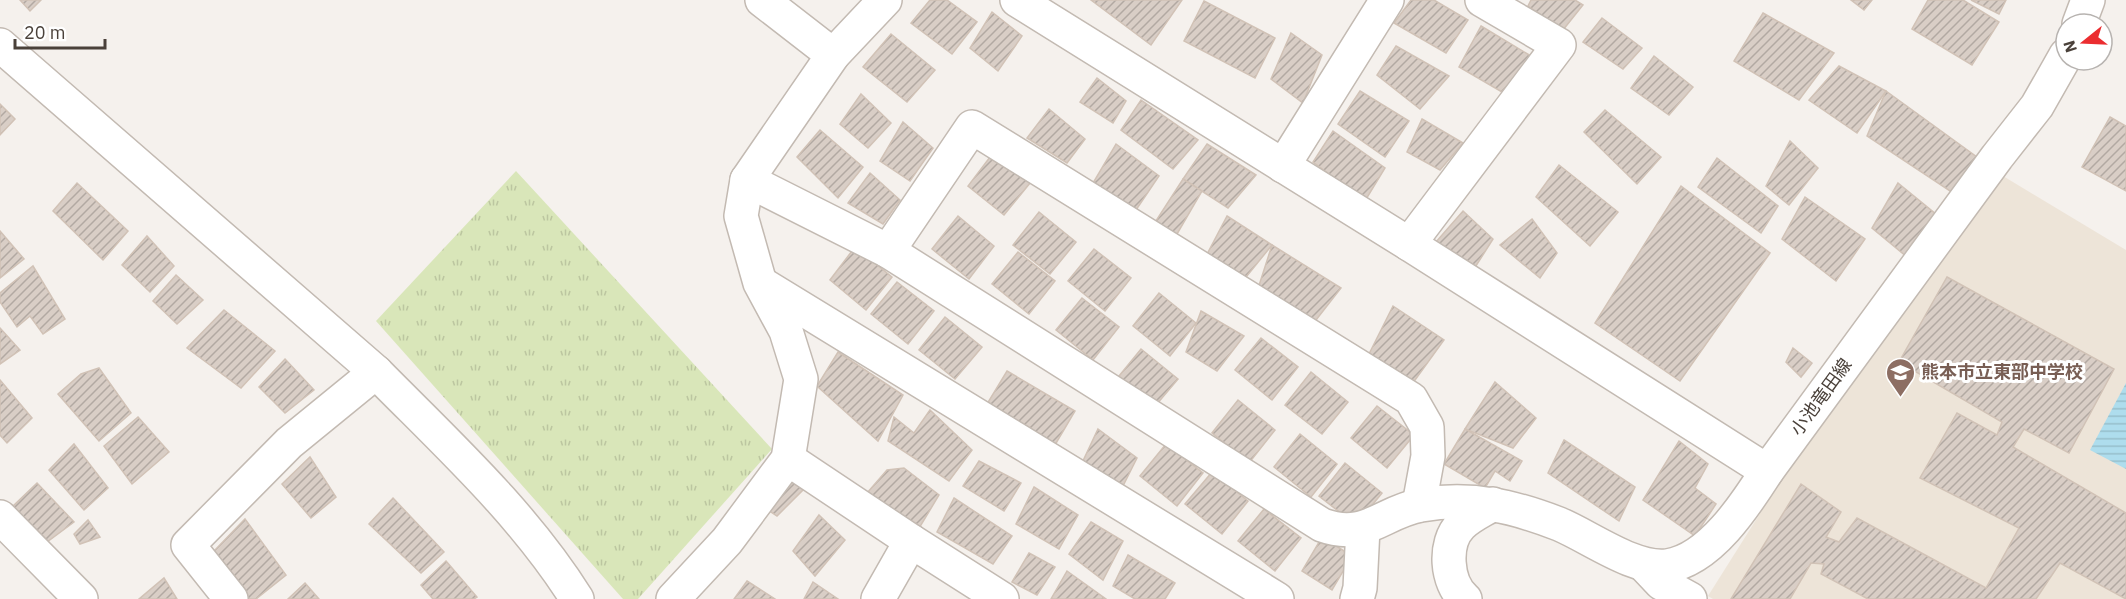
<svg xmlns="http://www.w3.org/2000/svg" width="2126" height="599" viewBox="0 0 2126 599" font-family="'IBM Plex Sans','Noto Sans JP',sans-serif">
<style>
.education{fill:#ede4d8}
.grass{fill:url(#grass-tufts)}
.water{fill:url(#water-rules)}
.building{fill:url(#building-hatch);stroke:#d1c2b6;stroke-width:1.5}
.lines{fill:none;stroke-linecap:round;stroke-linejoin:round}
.street-casing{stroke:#c3bab2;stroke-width:36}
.street{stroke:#fff;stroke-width:33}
.labels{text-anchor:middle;stroke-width:6;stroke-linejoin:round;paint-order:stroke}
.education-label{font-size:18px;font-weight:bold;fill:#785e54;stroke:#fff;text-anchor:start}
.street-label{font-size:18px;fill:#4a413a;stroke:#fff}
</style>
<defs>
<pattern id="grass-tufts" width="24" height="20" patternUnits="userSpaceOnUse" patternTransform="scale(1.5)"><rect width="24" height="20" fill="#d9e6b9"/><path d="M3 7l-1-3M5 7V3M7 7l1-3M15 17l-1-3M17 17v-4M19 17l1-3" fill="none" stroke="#bcc6a0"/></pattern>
<pattern id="water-rules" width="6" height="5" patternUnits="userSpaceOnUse" patternTransform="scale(1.5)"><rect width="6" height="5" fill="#aedded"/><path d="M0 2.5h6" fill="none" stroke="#97bfcc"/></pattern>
<pattern id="building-hatch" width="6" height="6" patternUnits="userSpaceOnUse" patternTransform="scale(1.5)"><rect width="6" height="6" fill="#d9cec6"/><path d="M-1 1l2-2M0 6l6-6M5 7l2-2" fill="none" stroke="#b2a9a2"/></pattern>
</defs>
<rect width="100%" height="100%" fill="#f5f1ed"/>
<!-- education -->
<polygon class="education" points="2003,176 2126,250 2126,599 1713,599 1708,596 1783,477"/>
<!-- grass -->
<polygon class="grass" points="516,171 772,449 638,599 623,599 376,321"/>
<!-- water -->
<polygon class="water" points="2126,383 2126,469 2090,450"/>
<!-- building -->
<g class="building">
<polygon points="20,0 41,0 30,11"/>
<polygon points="930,0 947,0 977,22 952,54 911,23"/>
<polygon points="1091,0 1182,0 1151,45"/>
<polygon points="1411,0 1434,0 1468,20 1446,53 1394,23"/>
<polygon points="1531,0 1575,0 1583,5 1563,30 1528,6"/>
<polygon points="1851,0 1872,0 1864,10"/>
<polygon points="1928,0 1963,0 1999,22 1972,65 1912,29"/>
<polygon points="1971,0 2006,0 1999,14"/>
<polygon points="1204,1 1275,38 1255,78 1184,41"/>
<polygon points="992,12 1022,36 998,71 970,48"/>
<polygon points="1763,13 1834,53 1799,100 1734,61"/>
<polygon points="1602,18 1642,48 1623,69 1583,42"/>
<polygon points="1481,26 1531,56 1502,92 1459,67"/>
<polygon points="1291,33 1322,55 1303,103 1271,79"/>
<polygon points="891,34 935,70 907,102 863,67"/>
<polygon points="1396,46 1449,76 1420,109 1377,75"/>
<polygon points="1654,56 1693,87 1669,115 1631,88"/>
<polygon points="1839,66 1886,91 1857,133 1809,100"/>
<polygon points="1097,78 1126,101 1113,123 1080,102"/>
<polygon points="1360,91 1409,121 1385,157 1338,124"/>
<polygon points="1886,91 1981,160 1959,197 1867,136"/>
<polygon points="861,94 891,123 868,148 840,124"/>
<polygon points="1141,100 1198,140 1173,169 1121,130"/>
<polygon points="0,104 15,119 0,135"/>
<polygon points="1049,109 1085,139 1067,163 1027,138"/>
<polygon points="1605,110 1661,157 1637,184 1584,132"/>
<polygon points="2110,117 2126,126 2126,191 2082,167"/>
<polygon points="1422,119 1463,143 1440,170 1407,152"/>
<polygon points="903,122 933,148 910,181 880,161"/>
<polygon points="820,130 863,167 838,198 797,157"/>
<polygon points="1333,131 1385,168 1365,201 1313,162"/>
<polygon points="1790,141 1818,168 1789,205 1766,186"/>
<polygon points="1116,144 1159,176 1134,213 1093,183"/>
<polygon points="1207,144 1256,175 1228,208 1183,179"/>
<polygon points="993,153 1030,183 1004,215 968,186"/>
<polygon points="1717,158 1778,206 1761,233 1698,187"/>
<polygon points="1559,165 1618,212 1590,246 1536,197"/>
<polygon points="870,173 900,200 883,224 848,203"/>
<polygon points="1183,179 1202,191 1173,241 1152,227"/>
<polygon points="77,183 128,231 103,260 53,211"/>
<polygon points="1898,183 1937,215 1907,257 1872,228"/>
<polygon points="1681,186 1770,253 1680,381 1595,323"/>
<polygon points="1805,197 1865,239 1836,281 1782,239"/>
<polygon points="1463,211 1493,239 1474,269 1435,243"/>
<polygon points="1039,212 1076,242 1050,274 1013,245"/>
<polygon points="958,216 994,246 969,279 932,249"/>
<polygon points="1227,216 1272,245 1242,282 1204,260"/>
<polygon points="1532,219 1557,253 1540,278 1500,245"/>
<polygon points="0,231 24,259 0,278"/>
<polygon points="147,236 174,266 150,292 122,265"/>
<polygon points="1272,245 1341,288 1309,329 1255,298"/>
<polygon points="855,247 892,277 866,310 830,280"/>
<polygon points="1094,249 1131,278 1105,311 1068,281"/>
<polygon points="1018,252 1055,281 1029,314 992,284"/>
<polygon points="33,266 65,319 43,334 30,316 17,327 0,302 0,293"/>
<polygon points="176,275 203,300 177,324 153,301"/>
<polygon points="1947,277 2114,369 2069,453 2024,429 2013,447 2126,513 2126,599 2060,563 2036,599 1868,599 1821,574 1824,564 1811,563 1790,599 1731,599 1801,484 1841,512 1826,537 1839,542 1857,518 1986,588 2019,528 1920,478 1957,413 1997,435 2002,422 1899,362"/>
<polygon points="897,282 934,311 908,344 871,314"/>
<polygon points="1159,293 1196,323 1170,356 1133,326"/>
<polygon points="1082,298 1119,327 1093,360 1056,330"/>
<polygon points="1393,306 1444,340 1410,387 1366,360"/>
<polygon points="224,310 275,351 241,388 187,348"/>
<polygon points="1201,311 1244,336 1217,371 1186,352"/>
<polygon points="945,317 982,347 955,379 919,350"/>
<polygon points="0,328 20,350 0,364"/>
<polygon points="1261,338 1298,367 1272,400 1235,370"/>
<polygon points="1793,348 1812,363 1801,377 1786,362"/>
<polygon points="1141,349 1178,379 1151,411 1115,381"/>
<polygon points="838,352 903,395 878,441 817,386"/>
<polygon points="285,359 314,390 285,413 259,387"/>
<polygon points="99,368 131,413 99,441 58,394 81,374"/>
<polygon points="1007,371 1075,411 1055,445 987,404"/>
<polygon points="1311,372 1348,402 1322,434 1285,405"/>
<polygon points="0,380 32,418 7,443 0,435"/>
<polygon points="1495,382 1536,418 1513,448 1465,429"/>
<polygon points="1238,400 1275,430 1249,463 1212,433"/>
<polygon points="1377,406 1414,435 1387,468 1351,438"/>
<polygon points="930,410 972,450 949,481 888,441 894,417 914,433"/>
<polygon points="138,417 169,452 132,484 104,446"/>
<polygon points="1098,429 1137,458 1121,490 1082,463"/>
<polygon points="1465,429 1522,461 1510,481 1495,471 1485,488 1444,464"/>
<polygon points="1300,434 1337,464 1311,497 1274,467"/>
<polygon points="1564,440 1635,487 1619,521 1548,473"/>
<polygon points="1679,441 1708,464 1695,488 1716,504 1695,536 1643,500"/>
<polygon points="74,444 108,488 84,510 49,470"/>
<polygon points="1166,444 1203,473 1177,506 1140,476"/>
<polygon points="310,457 336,497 311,518 282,484"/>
<polygon points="979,461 1021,483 1004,511 963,486"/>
<polygon points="1345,463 1382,493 1356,525 1319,496"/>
<polygon points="904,468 939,495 918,530 868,492 887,470"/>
<polygon points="1212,472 1248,501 1222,534 1185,504"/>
<polygon points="791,475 805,488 777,516 765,508"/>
<polygon points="37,483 74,522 47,542 12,507"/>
<polygon points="1034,487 1078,515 1059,549 1016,524"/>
<polygon points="393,498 444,552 421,573 369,524"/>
<polygon points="954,498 1012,536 993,564 937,532"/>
<polygon points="1264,509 1301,538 1275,571 1238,541"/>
<polygon points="819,515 845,540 815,576 793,551"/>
<polygon points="245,519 286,575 256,599 249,599 214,551"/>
<polygon points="88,520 100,537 80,544 74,534"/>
<polygon points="1091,522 1123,541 1103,580 1069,554"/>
<polygon points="1322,537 1352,556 1332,590 1302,571"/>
<polygon points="1029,553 1055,567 1037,595 1012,582"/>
<polygon points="1128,555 1175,583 1165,599 1135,599 1113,586"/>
<polygon points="446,561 477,597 474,599 433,599 421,585"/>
<polygon points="1067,571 1106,599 1051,599"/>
<polygon points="164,578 177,599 139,599"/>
<polygon points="747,581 775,599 734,599"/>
<polygon points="813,582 838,599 804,599"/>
<polygon points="305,583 319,599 288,599"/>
</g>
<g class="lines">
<defs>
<g id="street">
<polyline points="762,0 833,55"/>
<polyline points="1017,0 1409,244 1767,471"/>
<polyline points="2079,24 2088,0"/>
<polyline points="0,45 376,372"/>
<polyline points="1283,166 1387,0"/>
<path d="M747 180 888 251 1322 525C1366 541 1382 512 1421 505 1444 501 1470 501 1493 505 1515 508 1538 516 1559 524 1590 537 1634 570 1667 566 1710 560 1746 504 1767 471L1997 157 2037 106 2066 55"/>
<polyline points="1409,244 1559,45 1482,0"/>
<polyline points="888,251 972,127 1411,399 1427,427 1428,456 1419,505"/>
<polyline points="762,284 1277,599"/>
<polyline points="788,459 911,541 1002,599"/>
<polyline points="0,517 81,599"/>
<polyline points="1644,565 1661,583 1690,599"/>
<path d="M231 599 188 545 289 443 376 372C447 444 523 513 577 599"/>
<polyline points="673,599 727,541 788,459 801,379 786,331 760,283 741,216 747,180 833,55 885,0"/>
<polyline points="878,599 911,541"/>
<polyline points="1357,599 1360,588 1363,528"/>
<path d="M1465 599C1446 583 1443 543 1461 525 1470 516 1482 511 1493 504"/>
</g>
</defs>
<!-- street casing -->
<use href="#street" class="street-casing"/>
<!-- street -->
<use href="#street" class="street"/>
</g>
<!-- icons -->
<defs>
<symbol id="school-pin" viewBox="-11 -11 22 30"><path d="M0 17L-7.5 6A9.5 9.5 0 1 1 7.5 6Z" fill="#8d6e63" stroke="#fff"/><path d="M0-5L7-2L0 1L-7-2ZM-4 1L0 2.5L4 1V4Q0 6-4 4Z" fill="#fff"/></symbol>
</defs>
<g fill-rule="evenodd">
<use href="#school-pin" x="1884" y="356" width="33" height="45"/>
</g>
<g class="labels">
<!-- education labels -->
<g class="education-label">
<text x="1921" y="378">熊本市立東部中学校</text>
</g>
<!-- street labels -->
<g class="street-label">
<text transform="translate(1821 397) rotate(-54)" y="6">小池竜田線</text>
</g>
</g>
<!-- north arrow -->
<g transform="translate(2084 42) rotate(252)"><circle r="28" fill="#ffffff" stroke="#b7b3b0" stroke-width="1.5"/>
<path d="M0-4.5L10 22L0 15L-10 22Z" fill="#eb2d30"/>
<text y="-9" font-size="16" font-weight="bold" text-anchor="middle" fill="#4a413a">N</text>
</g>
<!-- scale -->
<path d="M15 39v9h90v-9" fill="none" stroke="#4a413a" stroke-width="3"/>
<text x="24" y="39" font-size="18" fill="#4a413a" stroke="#ffffff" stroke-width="4.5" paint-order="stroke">20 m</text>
</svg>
